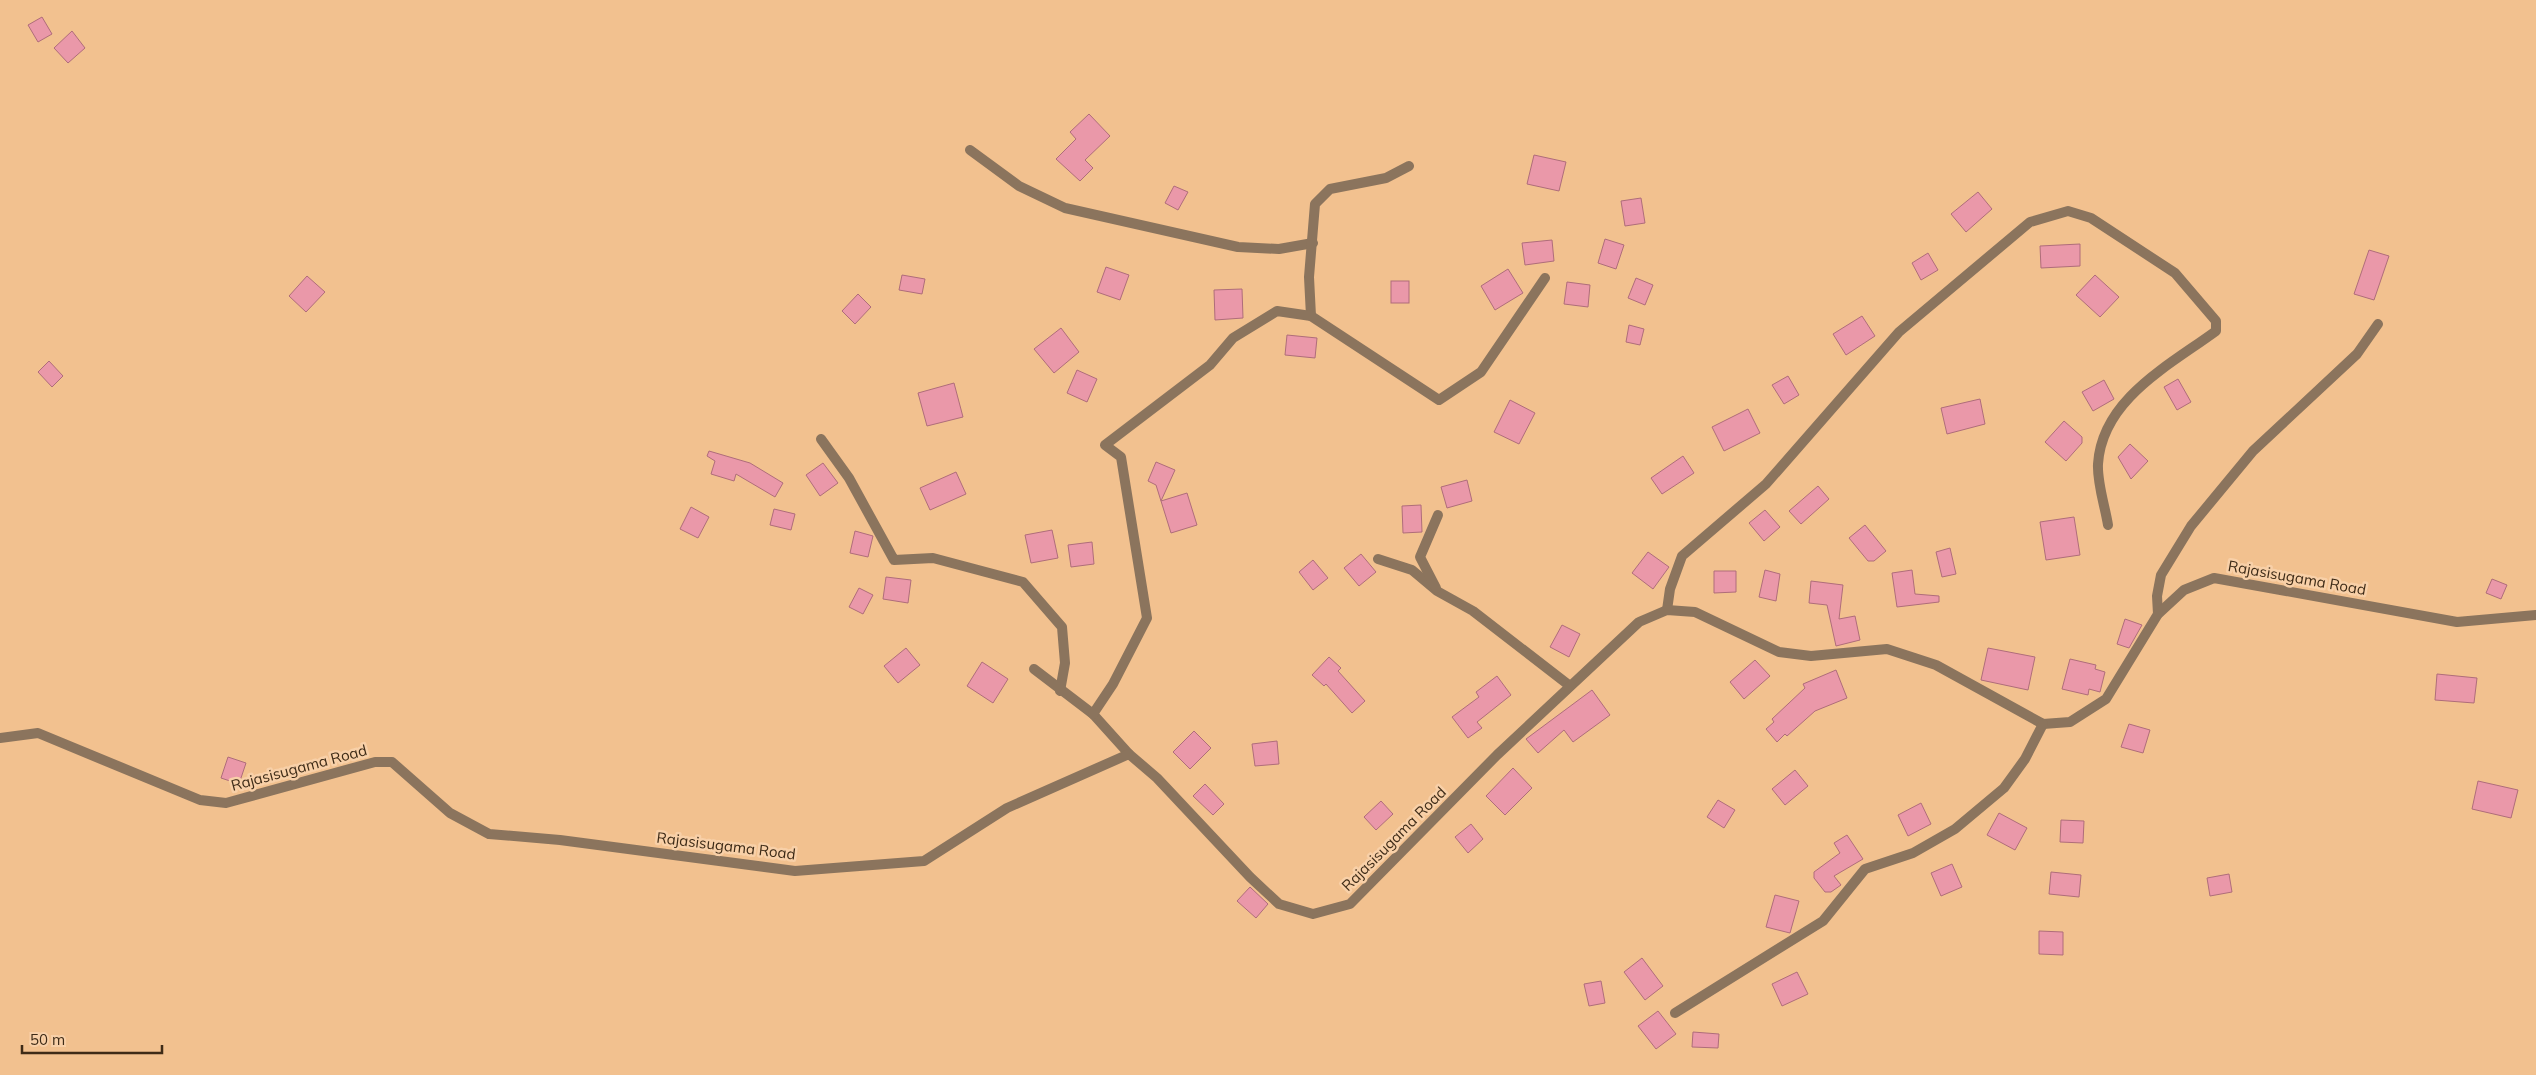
<svg xmlns="http://www.w3.org/2000/svg" width="2536" height="1075" viewBox="0 0 2536 1075" font-family="Mulish,sans-serif">
<style>
.building{fill:#ea98a9;stroke:#af6d7a}
.lines{fill:none;stroke-linecap:round;stroke-linejoin:round}
.street{stroke:#8b745d;stroke-width:10}
.labels{text-anchor:middle;stroke-width:5;stroke-linejoin:round;paint-order:stroke}
.street-label{font-size:15px;fill:#3e2b17;stroke:#f8d0a8}
</style>
<rect width="100%" height="100%" fill="#f2c18f"/>
<!-- building -->
<g class="building">
<polygon points="42,17 52,34 38,42 28,25"/>
<polygon points="72,31 85,48 68,63 54,48"/>
<polygon points="1089,114 1110,136 1085,160 1093,168 1080,181 1056,159 1076,139 1070,132"/>
<polygon points="1534,155 1566,162 1559,191 1527,184"/>
<polygon points="1174,186 1188,192 1178,210 1165,203"/>
<polygon points="1978,192 1992,209 1966,232 1951,214"/>
<polygon points="1641,198 1645,223 1625,226 1621,201"/>
<polygon points="1605,239 1624,245 1616,269 1598,263"/>
<polygon points="1552,240 1554,261 1525,265 1522,243"/>
<polygon points="2080,244 2080,266 2041,268 2040,246"/>
<polygon points="2369,250 2389,256 2374,300 2354,294"/>
<polygon points="1928,253 1938,270 1921,280 1912,263"/>
<polygon points="1106,267 1129,275 1120,300 1097,292"/>
<polygon points="1508,269 1523,293 1495,310 1481,286"/>
<polygon points="902,275 925,279 922,294 899,290"/>
<polygon points="2095,275 2119,297 2100,317 2076,295"/>
<polygon points="307,276 325,292 306,312 289,296"/>
<polygon points="1636,278 1653,285 1645,305 1628,298"/>
<rect x="1391" y="281" width="18" height="22"/>
<polygon points="1567,282 1590,285 1588,307 1564,304"/>
<polygon points="1242,289 1243,318 1215,320 1214,290"/>
<polygon points="858,294 871,307 855,324 842,311"/>
<polygon points="1862,316 1875,336 1846,355 1833,334"/>
<polygon points="1629,325 1644,329 1640,345 1626,342"/>
<polygon points="1061,328 1079,352 1054,373 1034,349"/>
<polygon points="1287,335 1317,338 1315,358 1285,355"/>
<polygon points="49,361 63,376 52,387 38,372"/>
<polygon points="1077,370 1097,379 1087,402 1067,393"/>
<polygon points="1788,376 1799,395 1784,404 1772,385"/>
<polygon points="2178,379 2191,402 2177,410 2164,387"/>
<polygon points="2104,380 2114,399 2093,411 2082,392"/>
<polygon points="954,383 963,417 927,426 918,393"/>
<polygon points="1980,399 1985,424 1947,434 1941,408"/>
<polygon points="1510,400 1535,413 1519,444 1494,432"/>
<polygon points="1748,409 1760,433 1724,451 1712,427"/>
<polygon points="2064,421 2082,437 2082,443 2066,461 2045,442"/>
<polygon points="2130,444 2148,461 2131,479 2118,457"/>
<polygon points="709,451 750,463 783,483 775,497 736,474 734,481 711,474 715,461 707,456"/>
<polygon points="1683,456 1694,473 1662,494 1651,478"/>
<polygon points="1156,462 1175,470 1161,501 1156,485 1148,481"/>
<polygon points="823,463 838,483 820,496 806,475"/>
<polygon points="956,472 966,494 930,510 920,488"/>
<polygon points="1467,480 1472,501 1447,508 1441,487"/>
<polygon points="1818,486 1829,499 1801,524 1789,511"/>
<polygon points="1187,493 1197,525 1171,533 1161,501"/>
<polygon points="1421,505 1422,532 1403,533 1402,506"/>
<polygon points="691,507 709,517 698,538 680,529"/>
<polygon points="774,509 795,514 791,530 770,525"/>
<polygon points="1765,510 1780,527 1764,541 1749,523"/>
<polygon points="2074,517 2080,555 2046,560 2040,522"/>
<polygon points="1865,525 1886,551 1874,561 1868,561 1849,538"/>
<polygon points="1052,530 1058,558 1031,563 1025,535"/>
<polygon points="855,531 873,536 868,557 850,553"/>
<polygon points="1092,542 1094,564 1071,567 1068,545"/>
<polygon points="1950,548 1956,574 1942,577 1936,552"/>
<polygon points="1648,552 1669,567 1653,589 1632,573"/>
<polygon points="1361,554 1376,572 1359,586 1344,568"/>
<polygon points="1313,560 1328,578 1313,590 1299,572"/>
<polygon points="1765,570 1780,574 1776,601 1759,597"/>
<polygon points="1912,570 1915,594 1939,596 1939,602 1897,607 1892,573"/>
<polygon points="1714,571 1736,571 1736,592 1714,593"/>
<polygon points="886,577 911,580 908,603 883,599"/>
<polygon points="2492,579 2507,585 2501,599 2486,593"/>
<polygon points="1811,581 1843,585 1839,619 1855,616 1860,640 1836,646 1827,605 1809,603"/>
<polygon points="859,588 873,595 863,614 849,607"/>
<polygon points="2125,619 2142,625 2129,648 2117,644"/>
<polygon points="1562,625 1580,634 1569,657 1550,647"/>
<polygon points="906,648 920,665 898,683 884,666"/>
<polygon points="1988,648 2035,657 2028,690 1981,680"/>
<polygon points="1329,657 1341,668 1338,671 1365,701 1352,713 1326,684 1324,686 1312,675"/>
<polygon points="2070,659 2096,665 2095,669 2105,672 2100,692 2089,689 2088,695 2062,689"/>
<polygon points="1755,660 1770,676 1744,699 1730,682"/>
<polygon points="982,662 1008,679 993,703 967,686"/>
<polygon points="1836,670 1847,698 1815,711 1787,736 1785,734 1777,742 1766,729 1774,722 1772,719 1805,688 1803,684"/>
<polygon points="2437,674 2477,678 2474,703 2435,700"/>
<polygon points="1497,676 1511,695 1477,722 1482,728 1468,738 1452,717 1479,697 1476,692"/>
<polygon points="1592,690 1610,715 1573,742 1564,730 1538,753 1526,739"/>
<polygon points="2129,724 2150,730 2143,753 2121,747"/>
<polygon points="1194,731 1211,748 1190,769 1173,752"/>
<polygon points="1277,741 1279,764 1255,766 1252,744"/>
<polygon points="228,757 246,763 239,784 221,778"/>
<polygon points="1513,768 1532,788 1505,815 1486,796"/>
<polygon points="1795,770 1808,786 1785,805 1772,789"/>
<polygon points="2478,781 2518,790 2511,818 2472,809"/>
<polygon points="1205,784 1224,804 1213,815 1193,796"/>
<polygon points="1718,800 1735,810 1724,828 1707,817"/>
<polygon points="1381,801 1393,814 1376,830 1364,817"/>
<polygon points="1921,803 1931,824 1908,836 1898,815"/>
<polygon points="1999,813 2027,828 2015,850 1987,835"/>
<polygon points="2061,820 2084,821 2083,843 2060,842"/>
<polygon points="1471,824 1483,839 1468,853 1455,837"/>
<polygon points="1847,835 1863,859 1834,876 1841,885 1831,892 1825,892 1814,878 1814,872 1840,853 1834,843"/>
<polygon points="1952,864 1962,887 1941,896 1931,873"/>
<polygon points="2051,872 2081,875 2079,897 2049,894"/>
<polygon points="2229,874 2232,892 2210,896 2207,878"/>
<polygon points="1250,887 1268,904 1256,918 1237,901"/>
<polygon points="1775,895 1799,901 1790,933 1766,927"/>
<polygon points="2039,931 2063,932 2063,955 2039,954"/>
<polygon points="1642,958 1663,986 1645,1000 1624,972"/>
<polygon points="1797,972 1808,994 1782,1006 1772,984"/>
<polygon points="1601,981 1605,1003 1589,1006 1584,984"/>
<polygon points="1658,1011 1676,1034 1656,1049 1638,1026"/>
<polygon points="1693,1032 1719,1034 1718,1048 1692,1047"/>
</g>
<g class="lines">
<!-- street -->
<g class="street">
<polyline points="970,150 1019,186 1065,208 1238,247 1279,249 1313,243"/>
<polyline points="1311,316 1309,277 1315,204 1330,189 1386,178 1409,166"/>
<polyline points="821,439 849,478 894,560 933,558 1023,582 1062,627 1065,663 1060,691"/>
<polyline points="1378,559 1412,570 1437,591 1473,611 1570,686"/>
<polyline points="1436,588 1420,557 1438,515"/>
<path d="M1667 610 1670 589 1682 556 1766 484 1899 332 2030 222 2068 211 2091 218 2175 273 2216 321V331C2170 365 2102 399 2098 464 2097 483 2105 506 2108 525"/>
<polyline points="2158,614 2157,596 2161,575 2191,526 2253,451 2357,354 2378,324"/>
<polyline points="1034,669 1093,714 1129,754"/>
<polyline points="1093,714 1113,684 1147,618 1121,457 1105,445 1210,365 1233,338 1277,311 1311,316 1439,400 1481,372 1545,278"/>
<polyline points="0,738 38,733 200,800 226,803 375,762 392,762 450,813 489,834 560,840 795,871 924,861 1007,808 1129,754 1157,778 1250,877 1279,904 1313,914 1350,904 1497,755 1639,622 1667,610 1695,612 1779,652 1811,656 1887,649 1936,665 2043,724 2070,722 2106,699 2158,614 2184,590 2214,578 2457,622 2536,615"/>
<polyline points="1675,1013 1823,921 1865,869 1913,853 1955,829 2004,788 2025,759 2043,724"/>
</g>
</g>
<g class="labels">
<!-- street labels -->
<g class="street-label">
<text transform="translate(2297 578) rotate(10)" y="5">Rajasisugama Road</text>
<text transform="translate(299 768) rotate(-15)" y="5">Rajasisugama Road</text>
<text transform="translate(1394 839) rotate(-45)" y="5">Rajasisugama Road</text>
<text transform="translate(726 846) rotate(7)" y="5">Rajasisugama Road</text>
</g>
</g>
<!-- scale -->
<path d="M22 1045v8h140v-8" fill="none" stroke="#3e2b17" stroke-width="2.5"/>
<text x="30" y="1045" font-size="15" fill="#3e2b17" stroke="#f8d0a8" stroke-width="4" paint-order="stroke">50 m</text>
</svg>
